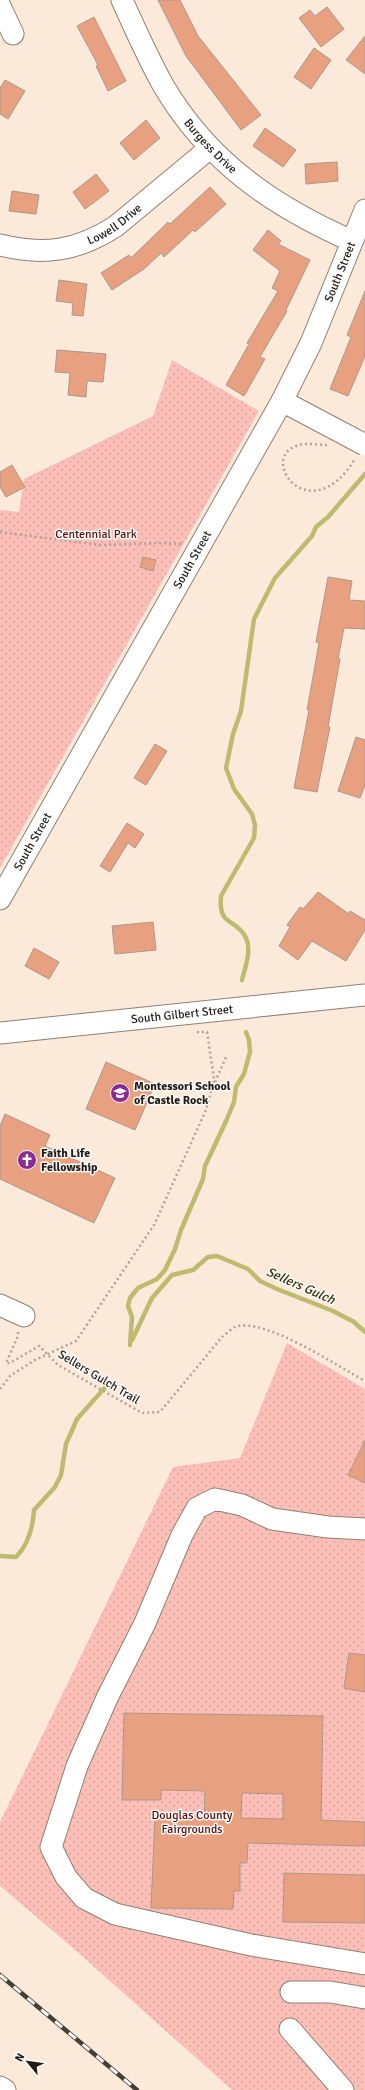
<svg xmlns="http://www.w3.org/2000/svg" width="365" height="2090" viewBox="0 0 365 2090" font-family="Signika,sans-serif">
<style>
.park{fill:url(#park-dots)}
.lines{fill:none;stroke-linecap:round;stroke-linejoin:round}
.stream{stroke:#bebb71;stroke-width:4.5}
.building{fill:#e8a180;stroke:#ac978e;fill-rule:evenodd}
.minor-casing{stroke:#8f8072;stroke-width:23}
.path{stroke:#b1a497;stroke-width:2.5;stroke-dasharray:2 3;stroke-linecap:butt}
.minor{stroke:#fff;stroke-width:21}
.rail-casing{stroke:#463f37;stroke-width:4.5}
.rail{stroke:#fdfaf7;stroke-width:3;stroke-dasharray:9;stroke-linecap:butt}
.minor-bridge-casing{stroke:#8f8072;stroke-width:23;stroke-linecap:butt}
.minor-bridge{stroke:#fff;stroke-width:21}
.labels{text-anchor:middle;stroke-width:3;stroke-linejoin:round;paint-order:stroke}
.street-label{font-size:12px;fill:#201b15;stroke:#fdfaf7}
.park-label{font-size:12px;fill:#540e0f;stroke:#fdfaf7}
.poi-label{font-size:12px;font-weight:bold;fill:#201b15;stroke:#fdfaf7;text-anchor:start}
.water-label{font-size:13px;font-style:italic;fill:#363413;stroke:#fdfaf7}
</style>
<defs>
<pattern id="park-dots" width="8" height="8" patternUnits="userSpaceOnUse"><rect width="8" height="8" fill="#fbbfb8"/><path d="M2 2h.1M6 6h.1" fill="none" stroke="#d7a49d" stroke-width="1.8" stroke-linecap="round"/></pattern>
</defs>
<rect width="100%" height="100%" fill="#fbeada"/>
<!-- park -->
<g class="park">
<polygon points="172,360 259,411 0,868 0,510 19,512 24,479 153,416"/>
<polygon points="287,1343 365,1389 365,2090 232,2090 73,1948 0,1886 0,1822 173,1467 240,1458"/>
</g>
<g class="lines">
<!-- stream -->
<g class="stream">
<path d="M242 980C245 968 252 950 246 938 236 917 218 928 221 896L254 838 255 825 252 814 234 789 226 768 233 734 241 711 254 619 275 578 312 536 316 527 328 517 365 474"/>
<polyline points="132,1340 152,1298 172,1275 193,1270 208,1257 217,1256 248,1269 260,1281 277,1289 333,1311 354,1322 365,1332"/>
<polyline points="130,1345 132,1317 128,1306 130,1298 138,1288 157,1279 165,1270 175,1249 181,1230 203,1179 205,1166 227,1119 234,1102 236,1087 244,1074 250,1052 249,1040 246,1032"/>
<path d="M0 1556 16 1557C28 1545 33 1527 34 1510L55 1487 61 1475 66 1444 77 1419 109 1383"/>
</g>
</g>
<!-- building -->
<g class="building">
<polygon points="158,0 180,0 198,36 261,115 241,130 186,56"/>
<polygon points="327,7 344,29 321,47 299,18 310,10 315,16"/>
<polygon points="94,17 126,81 108,91 96,66 98,65 77,26"/>
<polygon points="365,36 365,74 346,60"/>
<polygon points="314,48 331,60 311,89 294,77"/>
<polygon points="5,80 25,91 8,119 0,114 0,88"/>
<polygon points="146,120 160,138 134,160 120,143"/>
<polygon points="265,128 296,150 283,167 253,146"/>
<polygon points="337,162 338,181 306,184 305,164"/>
<polygon points="96,174 109,191 85,209 73,192"/>
<polygon points="210,187 226,204 195,232 193,230 164,257 161,253 144,269 112,290 101,273 129,255 131,258 168,222 170,224"/>
<polygon points="12,191 39,195 36,214 9,211"/>
<polygon points="268,230 281,241 278,244 310,260 286,310 287,311 260,357 265,359 244,396 226,385 249,344 247,343 278,291 272,288 280,271 253,250"/>
<polygon points="59,280 87,284 83,316 72,315 73,303 56,301"/>
<polygon points="365,291 365,356 348,396 330,389 351,337 347,335"/>
<polygon points="57,350 106,354 103,382 87,381 86,397 68,395 70,373 55,372"/>
<polygon points="12,465 25,487 6,497 0,487 0,472"/>
<polygon points="143,557 156,560 153,571 140,567"/>
<polygon points="328,577 352,581 349,600 365,601 365,629 344,628 338,659 340,659 328,727 330,727 317,792 294,788 309,710 307,710 319,643 316,642"/>
<polygon points="356,737 365,740 365,785 360,798 338,791"/>
<polygon points="155,744 167,751 146,785 134,778"/>
<polygon points="127,823 144,834 135,848 128,843 110,872 100,866"/>
<polygon points="318,892 349,914 350,911 365,920 365,930 346,961 312,941 298,960 279,946 290,927 287,925 300,907 303,909"/>
<polygon points="153,922 156,950 115,954 112,926"/>
<polygon points="34,948 59,962 49,979 25,966"/>
<polygon points="106,1062 155,1084 135,1130 86,1109"/>
<polygon points="5,1114 50,1135 45,1146 115,1178 94,1223 0,1179 0,1126"/>
<polygon points="365,1440 365,1483 348,1475"/>
<polygon points="349,1653 365,1655 365,1692 344,1688"/>
<path d="M124 1713 323 1716 321 1820 365 1822V1846L248 1843 247 1863H240V1891H234L233 1909 151 1908 155 1816 204 1817 205 1791 161 1790V1800H122ZM242 1793 283 1794V1819L241 1818Z"/>
<polygon points="284,1873 365,1875 365,1923 283,1922"/>
</g>
<g class="lines">
<defs>
<g id="minor">
<path id="s1" d="M122 0C135 29 148 58 163 85 208 162 273 206 352 241"/>
<polyline points="0,6 13,34"/>
<path id="s2" d="M0 245C43 256 78 251 116 226L210 148"/>
<polyline points="282,401 350,437"/>
<path id="s3" d="M0 899 282 401 311 343 365 210"/>
<path id="s4" d="M0 1033 365 995"/>
<polyline points="0,1305 24,1316"/>
<polyline points="365,1529 328,1527 272,1519 242,1505 215,1499 197,1508 182,1535 145,1623 107,1698 77,1766 51,1847 66,1877 84,1898 115,1914 251,1945 365,1964"/>
<polyline points="291,1992 330,1992 365,1998"/>
<polyline points="290,2029 343,2090"/>
<polyline points="0,2087 5,2090"/>
</g>
</defs>
<!-- minor casing -->
<use href="#minor" class="minor-casing"/>
<!-- path -->
<g class="path">
<path d="M327 445C318 445 305 442 296 446 258 460 311 531 355 459"/>
<polyline points="0,532 100,545 158,543 182,544"/>
<polyline points="215,1082 227,1055"/>
<path d="M18 1332V1336L6 1363H10L39 1346 58 1365 142 1413 160 1412 222 1337C226 1334 231 1329 235 1327 263 1316 339 1367 365 1381"/>
<polyline points="0,1389 10,1376 35,1360 76,1341 154,1225 206,1110 214,1079 207,1032 195,1032"/>
</g>
<!-- minor -->
<use href="#minor" class="minor"/>
<defs>
<polyline id="rail" points="0,1975 137,2090"/>
</defs>
<!-- rail casing -->
<use href="#rail" class="rail-casing"/>
<!-- rail -->
<use href="#rail" class="rail"/>
<defs>
<polyline id="minor-bridge" points="350,437 365,445"/>
</defs>
<!-- minor-bridge casing -->
<use href="#minor-bridge" class="minor-bridge-casing"/>
<!-- minor-bridge -->
<use href="#minor-bridge" class="minor-bridge"/>
</g>
<!-- icons -->
<defs>
<symbol id="school-disc" viewBox="-11 -11 22 22"><circle r="9.5" fill="#8b2a93" stroke="#fdfaf7"/><path d="M0-5L7-2L0 1L-7-2ZM-4 1L0 2.5L4 1V4Q0 6-4 4Z" fill="#fff"/></symbol>
<symbol id="church-disc" viewBox="-11 -11 22 22"><circle r="9.5" fill="#8b2a93" stroke="#fdfaf7"/><path d="M-1.2-6h2.4v3.5h3.3v2.4h-3.3V6h-2.4V-.1h-3.3v-2.4h3.3Z" fill="#fff"/></symbol>
</defs>
<g fill-rule="evenodd">
<use href="#school-disc" x="109" y="1082" width="22" height="22"/>
<use href="#church-disc" x="16" y="1149" width="22" height="22"/>
</g>
<g class="labels">
<!-- street labels -->
<g class="street-label">
<text dy="4" stroke="none"><textPath href="#s1" startOffset="172">Burgess Drive</textPath></text>
<text dy="4" stroke="none"><textPath href="#s2" startOffset="121">Lowell Drive</textPath></text>
<text dy="4" stroke="none"><textPath href="#s3" startOffset="714">South Street</textPath></text>
<text dy="4" stroke="none"><textPath href="#s3" startOffset="390">South Street</textPath></text>
<text dy="4" stroke="none"><textPath href="#s3" startOffset="66">South Street</textPath></text>
<text dy="4" stroke="none"><textPath href="#s4" startOffset="183">South Gilbert Street</textPath></text>
<text transform="translate(99 1377) rotate(31)" y="4">Sellers Gulch Trail</text>
</g>
<!-- park labels -->
<g class="park-label">
<text x="96" y="538">Centennial Park</text>
<text x="192" y="1819">Douglas County<tspan x="192" dy="14">Fairgrounds</tspan></text>
</g>
<!-- poi labels -->
<g class="poi-label">
<text x="134" y="1090">Montessori School<tspan x="134" dy="14">of Castle Rock</tspan></text>
<text x="41" y="1157">Faith Life<tspan x="41" dy="14">Fellowship</tspan></text>
</g>
<!-- water labels -->
<g class="water-label">
<text transform="translate(301 1285) rotate(24)" y="5">Sellers Gulch</text>
</g>
</g>
<!-- north arrow -->
<g transform="translate(28 2062) rotate(299)" stroke="#fdfaf7" stroke-width="3" paint-order="stroke">
<path d="M0-3L7 15L0 10L-7 15Z" fill="#201b15"/>
<text y="-6" font-size="11" font-weight="bold" text-anchor="middle" fill="#201b15">N</text>
</g>
</svg>
